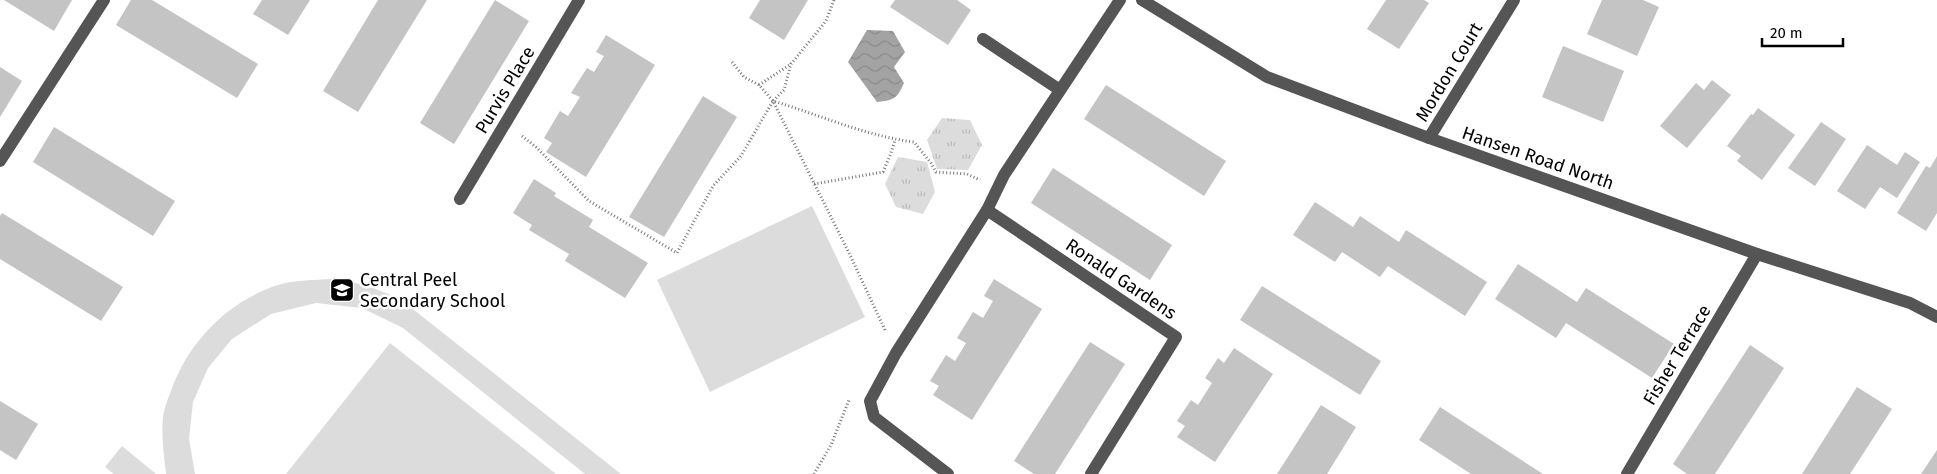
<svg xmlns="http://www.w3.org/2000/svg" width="1937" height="474" viewBox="0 0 1937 474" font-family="'Fira Sans',sans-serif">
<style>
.grass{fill:url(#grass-tufts)}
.garden{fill:#dcdcdc}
.water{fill:url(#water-waves)}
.building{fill:#c4c4c4}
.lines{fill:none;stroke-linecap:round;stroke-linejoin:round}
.path{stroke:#777;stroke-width:3;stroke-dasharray:1 2.5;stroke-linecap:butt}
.minor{stroke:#555;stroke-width:12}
.labels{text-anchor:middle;stroke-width:5;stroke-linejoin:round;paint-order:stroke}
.street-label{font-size:18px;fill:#000;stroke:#fff}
.poi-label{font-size:18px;fill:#000;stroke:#fff;text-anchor:start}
</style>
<defs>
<pattern id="grass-tufts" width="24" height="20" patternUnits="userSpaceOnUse" patternTransform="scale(1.25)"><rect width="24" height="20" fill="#dcdcdc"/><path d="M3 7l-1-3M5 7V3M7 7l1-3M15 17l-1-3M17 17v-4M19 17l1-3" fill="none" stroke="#bbb"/></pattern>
<pattern id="water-waves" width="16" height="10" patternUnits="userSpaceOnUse" patternTransform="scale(1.25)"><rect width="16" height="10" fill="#a3a3a3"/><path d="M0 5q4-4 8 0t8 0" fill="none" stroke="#8b8b8b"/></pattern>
</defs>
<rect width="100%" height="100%" fill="#fff"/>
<!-- grass -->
<g class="grass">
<polygon points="942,118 970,120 982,145 968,170 937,169 927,140"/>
<polygon points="898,157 927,162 935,192 923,214 896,207 885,184"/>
</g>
<!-- garden -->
<g class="garden">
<polygon points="812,206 865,317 710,392 657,280"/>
<path d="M332 279C361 283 378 288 404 302L621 474H585L403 328 362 308 316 303 271 314 232 339 208 368 193 402 189 439 195 474H166C164 455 161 436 163 417 164 408 168 399 171 391 188 342 228 301 278 285 295 280 314 280 332 279Z"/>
<polygon points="390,343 556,474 286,474"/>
<polygon points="122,446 156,474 114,474 105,467"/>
</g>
<!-- water -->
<path class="water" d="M867 30 893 31 905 52 894 67 904 83C897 99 894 100 877 102L848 62Z"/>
<!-- building -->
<g class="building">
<polygon points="4,0 72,0 54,31"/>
<polygon points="131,0 152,0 258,64 237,98 116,25"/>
<polygon points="262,0 310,0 288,35 253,14"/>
<polygon points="378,0 427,0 358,112 323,91"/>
<polygon points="495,0 529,21 454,144 420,123"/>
<polygon points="760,0 808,0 784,40 749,18"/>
<polygon points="895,0 957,0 971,10 948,45 890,7"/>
<polygon points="1386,0 1424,0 1429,3 1399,49 1367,29"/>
<polygon points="1602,0 1643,0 1659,7 1637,56 1587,34"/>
<polygon points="606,35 655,65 586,177 546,152 552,143 544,138 560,111 568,116 580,97 571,93 587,68 594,72 604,56 596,52"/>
<polygon points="1563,46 1624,71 1603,122 1542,97"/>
<polygon points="0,67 22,81 0,117"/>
<polygon points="1712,80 1731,95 1687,148 1660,126 1696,83 1704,90"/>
<polygon points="1106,85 1226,161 1204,196 1084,119"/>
<polygon points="703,96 737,117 664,237 629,217"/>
<polygon points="1758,108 1795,135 1762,180 1737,161 1741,156 1727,146 1751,114 1753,115"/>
<polygon points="1821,122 1846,139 1815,186 1788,168"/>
<polygon points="54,127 175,201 153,236 33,162"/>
<polygon points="1867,145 1897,165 1905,152 1920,162 1897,198 1880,187 1865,209 1837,191"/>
<polygon points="1937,156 1937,213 1926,231 1897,213 1926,166 1930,168"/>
<polygon points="1053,168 1172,245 1150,280 1031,203"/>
<polygon points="534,179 556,193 554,196 593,220 589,227 648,263 625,298 565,261 569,254 529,230 532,225 513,213"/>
<polygon points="1315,202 1353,227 1360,216 1399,242 1406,230 1487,282 1465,316 1388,266 1380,277 1342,252 1335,262 1293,235"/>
<polygon points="2,213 123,287 101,321 0,259 0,216"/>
<polygon points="1518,264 1577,302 1586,288 1674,344 1652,378 1566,323 1556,338 1495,299"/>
<polygon points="994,279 1042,309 972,420 933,395 939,386 930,381 946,355 955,361 966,343 957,338 973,312 983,318 993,301 984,296"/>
<polygon points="1262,286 1381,361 1360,395 1240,320"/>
<polygon points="1090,342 1125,364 1055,474 1034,474 1014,461"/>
<polygon points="1750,345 1784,368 1715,474 1687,474 1673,464"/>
<polygon points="1234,348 1273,374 1215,462 1177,437 1185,426 1177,421 1191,400 1198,405 1212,383 1205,378 1218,358 1224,363"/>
<polygon points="1857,387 1892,409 1850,474 1802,474"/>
<polygon points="0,401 38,424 16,460 0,450"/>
<polygon points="1321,405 1356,427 1327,474 1277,474"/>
<polygon points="1440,407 1543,474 1471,474 1419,440"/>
<polygon points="1937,450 1937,474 1921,474"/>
</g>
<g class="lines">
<!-- path -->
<g class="path">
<path d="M834 0 826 21 791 64 784 90 773 101C820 115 866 136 914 142L931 163 936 172 967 174 980 180"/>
<polyline points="732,62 744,77 759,85 773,101 849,253 886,332"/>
<polyline points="759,85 791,64"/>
<polyline points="522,136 536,147 589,201 677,253 713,186 741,156 773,101"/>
<polyline points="814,184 883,172 891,153 895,140"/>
<polyline points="814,474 831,445 849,400"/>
</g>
<!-- minor -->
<g class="minor">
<polyline points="1142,0 1267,77 1429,138 1757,254 1910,303 1937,317"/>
<polyline points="983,39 1060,90"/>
<polyline points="1429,138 1514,0"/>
<polyline points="0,161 104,0"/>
<polyline points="460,199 579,0"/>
<polyline points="987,210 1176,337 1091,474"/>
<polyline points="948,474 874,417 870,401 896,353 987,210 1004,175 1120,0"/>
<polyline points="1627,474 1757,254"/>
</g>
</g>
<!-- icons -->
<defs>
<symbol id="school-square" viewBox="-11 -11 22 22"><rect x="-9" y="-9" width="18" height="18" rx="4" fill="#000" stroke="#fff"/><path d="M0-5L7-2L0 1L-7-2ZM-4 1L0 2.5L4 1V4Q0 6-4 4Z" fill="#fff"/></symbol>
</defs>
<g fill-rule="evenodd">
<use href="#school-square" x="328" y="276" width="28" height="28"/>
</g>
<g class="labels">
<!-- street labels -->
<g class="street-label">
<text transform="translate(1449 72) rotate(-59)" y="6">Mordon Court</text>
<text transform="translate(505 90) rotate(-59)" y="6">Purvis Place</text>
<text transform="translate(1538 158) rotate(19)" y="6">Hansen Road North</text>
<text transform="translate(1121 279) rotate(34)" y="6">Ronald Gardens</text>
<text transform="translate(1677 355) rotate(-59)" y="6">Fisher Terrace</text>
</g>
<!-- poi labels -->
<g class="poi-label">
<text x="360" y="286">Central Peel<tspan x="360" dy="21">Secondary School</tspan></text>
</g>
</g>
<!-- scale -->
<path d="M1762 38v8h81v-8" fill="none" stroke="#000000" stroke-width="2.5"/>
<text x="1770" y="38" font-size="15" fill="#000000" stroke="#ffffff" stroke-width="4" paint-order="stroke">20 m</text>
</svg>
